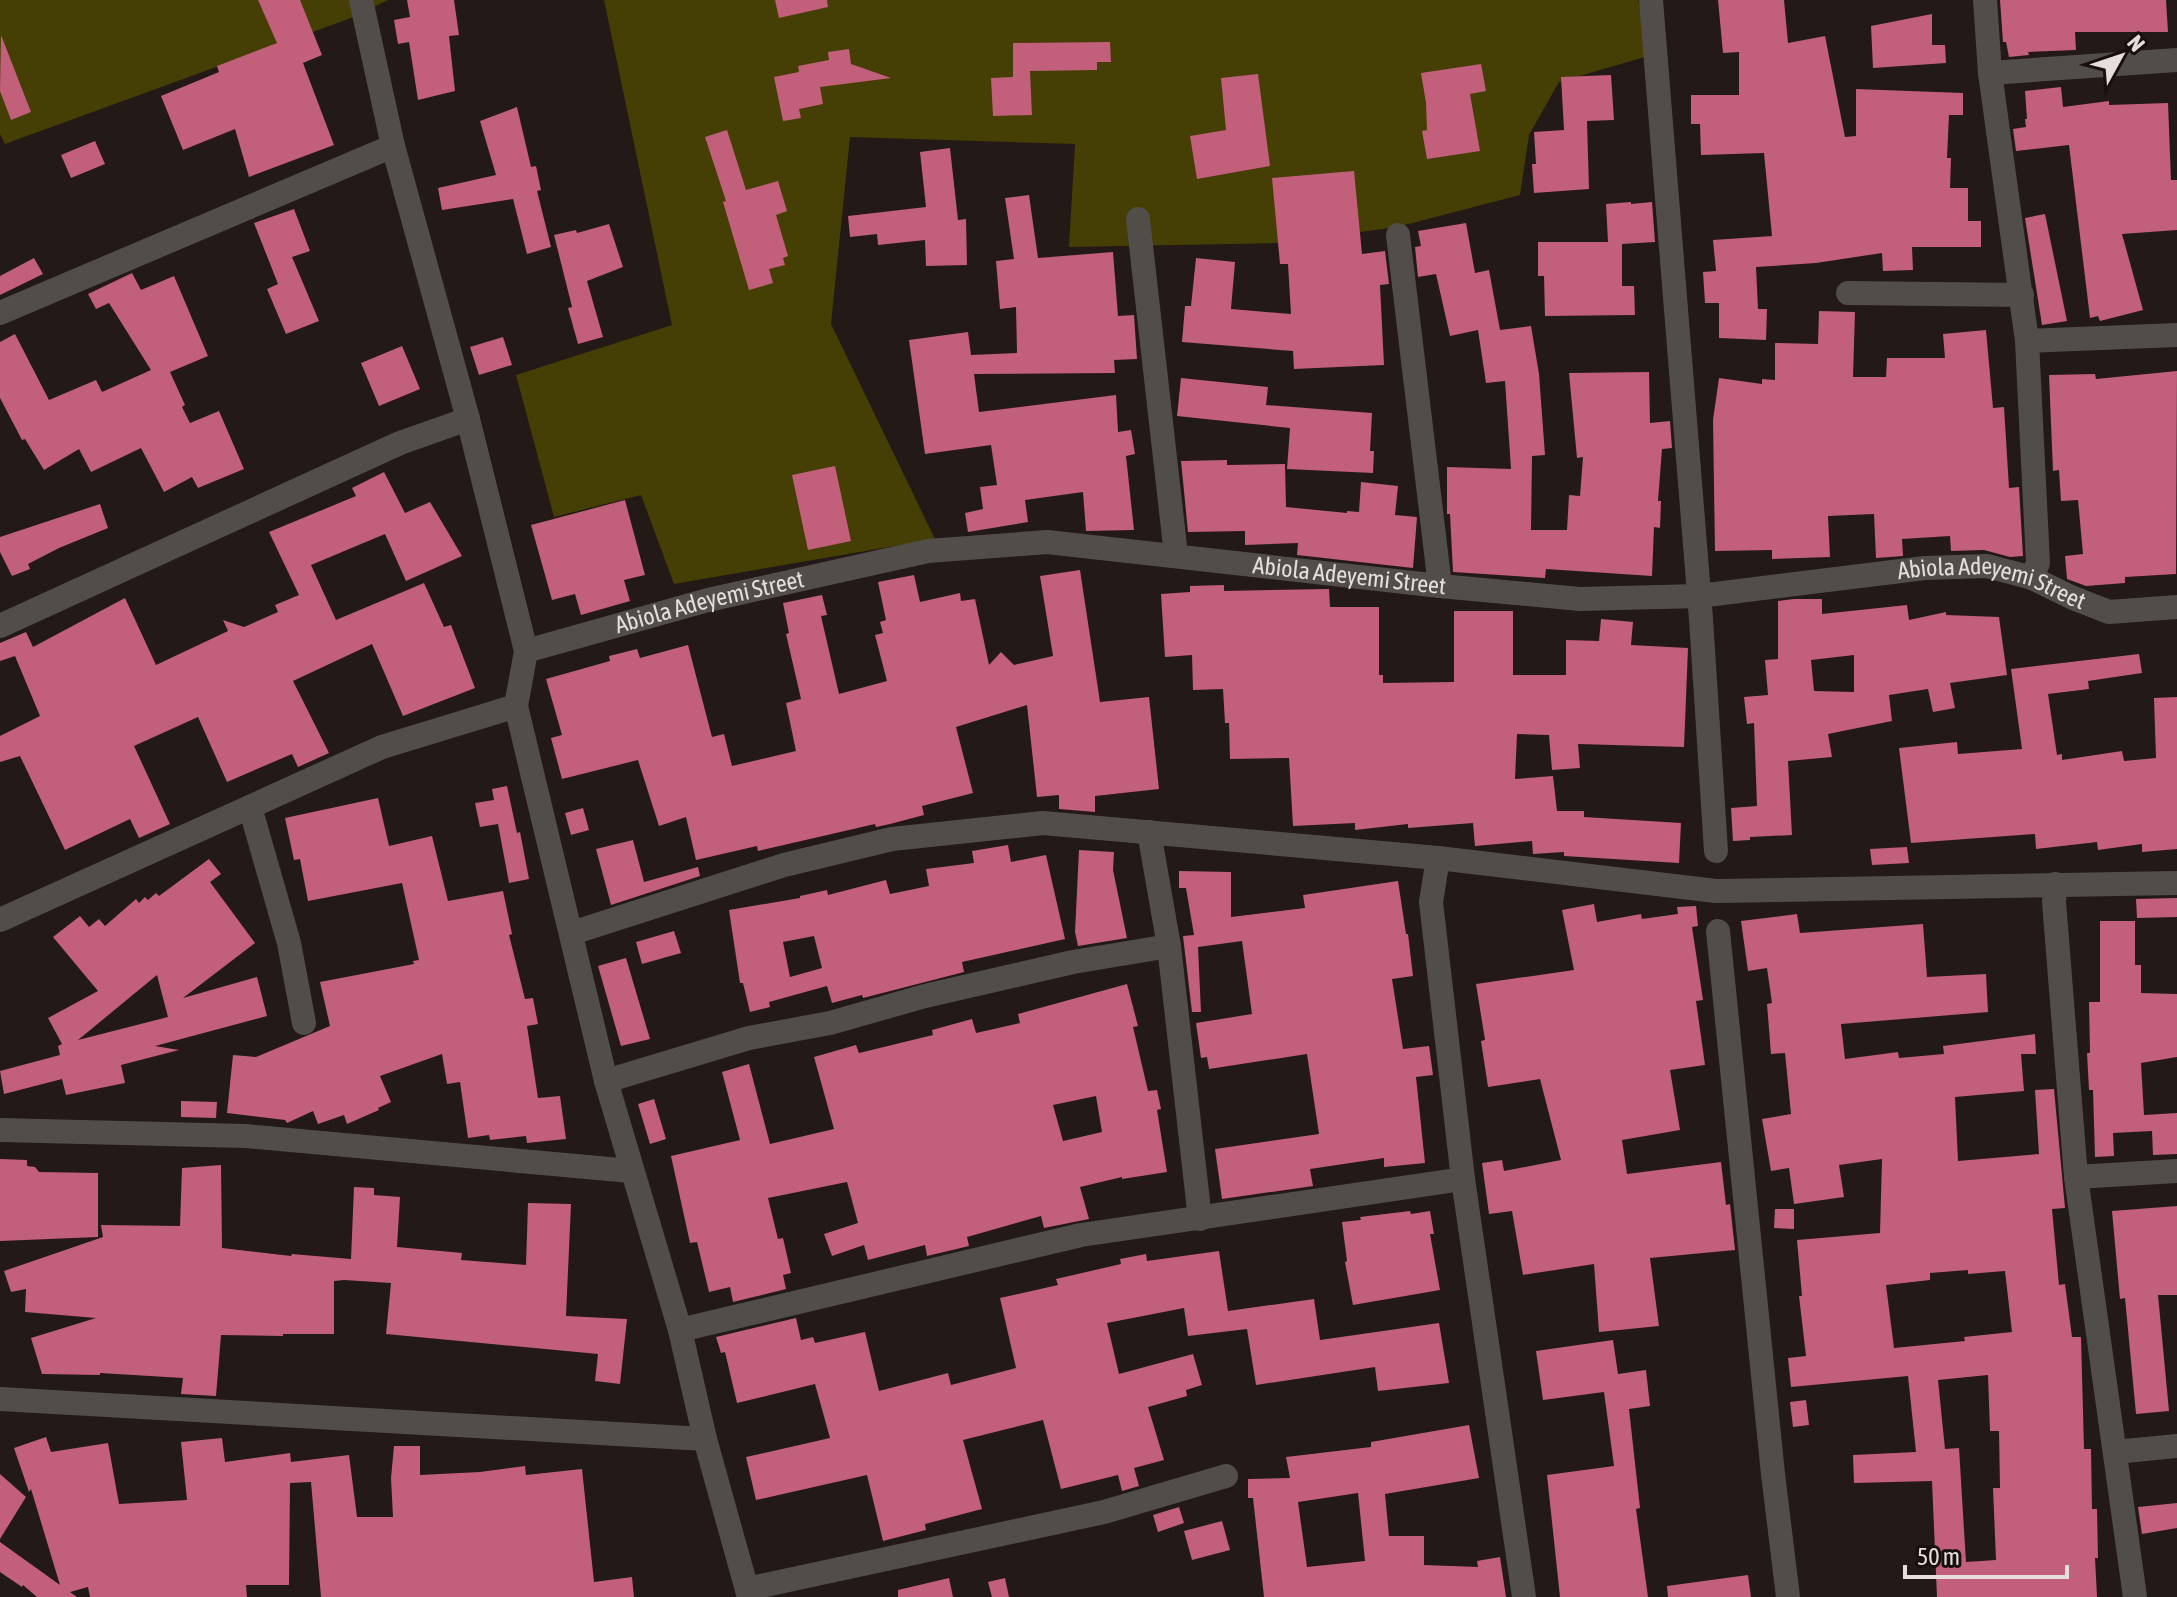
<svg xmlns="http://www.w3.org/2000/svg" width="2177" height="1597" viewBox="0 0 2177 1597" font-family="'Asap Condensed',sans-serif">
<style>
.green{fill:#453e05}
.building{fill:#c25f7b;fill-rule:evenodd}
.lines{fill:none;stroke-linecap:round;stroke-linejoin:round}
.minor{stroke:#514e4a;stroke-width:24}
.labels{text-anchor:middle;stroke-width:6;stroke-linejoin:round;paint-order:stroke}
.street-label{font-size:24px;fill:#e5dedc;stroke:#19100d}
</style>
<rect width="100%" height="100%" fill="#231916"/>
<!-- green -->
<g class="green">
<polygon points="0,0 388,0 351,18 5,144 0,134"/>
<polygon points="604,0 1638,0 1655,54 1559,82 1529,135 1520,195 1397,227 1280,243 1069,247 1075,144 850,137 831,324 935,539 674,584 641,495 554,517 516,375 672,325"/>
</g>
<!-- building -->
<g class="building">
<polygon points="258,0 300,0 322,55 303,63 334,145 249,177 235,129 183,150 161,96 219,72 217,66 277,43"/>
<polygon points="407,0 454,0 459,35 449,36 455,91 418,100 409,42 398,44 394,20 410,17"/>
<polygon points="775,0 827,0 828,7 779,18"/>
<polygon points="1718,0 1784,0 1788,43 1825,36 1845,137 1856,136 1856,89 1963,93 1963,115 1949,115 1947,158 1951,158 1950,188 1968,188 1968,221 1981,221 1981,247 1912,247 1913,270 1883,271 1882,253 1816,263 1756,267 1758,309 1767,309 1766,340 1719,338 1719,303 1705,303 1703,272 1716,271 1713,240 1772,236 1764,153 1701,155 1700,124 1691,124 1691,95 1739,95 1739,52 1723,53"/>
<polygon points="2000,0 2166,0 2168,32 2075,32 2076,50 2028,52 2029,55 2009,57 2006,42 2003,42"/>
<polygon points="1932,14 1932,45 1945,45 1946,63 1873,68 1871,26"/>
<polygon points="1,35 31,112 11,120 0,91"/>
<polygon points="1110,42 1111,62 1097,62 1097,70 1030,71 1032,115 993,116 991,78 1013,77 1013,43"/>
<polygon points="849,49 851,64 891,78 820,87 823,104 799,109 801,118 783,121 774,77 799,72 798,66 829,60 828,52"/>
<polygon points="1481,64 1486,91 1470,94 1480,151 1427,159 1422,131 1427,130 1426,103 1421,73"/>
<polygon points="1258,74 1270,166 1197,179 1190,136 1226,130 1221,78"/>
<polygon points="1611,75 1614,120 1587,121 1589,189 1534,193 1532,164 1536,164 1534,132 1564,130 1561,77"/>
<polygon points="2061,87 2063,107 2109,101 2109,105 2168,103 2171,180 2177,180 2177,230 2122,234 2143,310 2100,321 2098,316 2090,318 2069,145 2016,151 2013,129 2026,127 2025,119 2027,119 2025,91"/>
<polygon points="517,107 531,167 536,166 541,190 537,191 551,247 527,254 513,199 442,210 438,188 496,175 480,121"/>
<polygon points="727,130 746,190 778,181 787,211 776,215 788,256 783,258 785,265 769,269 773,283 749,290 723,202 726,201 705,137"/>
<polygon points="95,141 105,164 71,178 61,155"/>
<polygon points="950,148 958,220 966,219 967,265 926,266 925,240 878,245 877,234 850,237 848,216 926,207 920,152"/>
<polygon points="1354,171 1362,254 1385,251 1389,284 1380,285 1384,365 1294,369 1293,351 1182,342 1185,306 1191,306 1196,258 1235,262 1231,309 1291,314 1288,264 1280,264 1272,178"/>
<polygon points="1029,195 1038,258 1113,252 1118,316 1134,315 1137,359 1114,360 1115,373 974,374 979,412 1116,395 1118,432 1131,430 1135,454 1126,456 1134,530 1086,531 1083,492 1025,500 1028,522 968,532 965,513 983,509 980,487 997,485 991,445 925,454 909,340 968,332 971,355 1017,353 1016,307 1000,309 996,261 1014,259 1005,198"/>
<polygon points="1631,202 1631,204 1652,202 1655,242 1622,244 1622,286 1634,286 1635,315 1545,316 1544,276 1538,276 1538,242 1608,242 1606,204"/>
<polygon points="294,209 310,251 292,257 319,321 286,334 267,289 278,284 254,223"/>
<polygon points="2045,214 2067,321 2042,325 2025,218"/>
<polygon points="1466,223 1475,273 1489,270 1500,330 1531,326 1539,374 1545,455 1532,456 1531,530 1567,530 1569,495 1580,496 1583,457 1577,458 1569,373 1649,372 1650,423 1670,421 1672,448 1662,449 1658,501 1661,501 1660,528 1654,527 1652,576 1546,569 1545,578 1453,572 1450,514 1447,514 1447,467 1511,469 1505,381 1486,383 1478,330 1450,336 1436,274 1418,277 1415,247 1421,246 1418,231"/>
<polygon points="609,224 623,267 587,281 603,337 578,344 568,308 572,307 554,235 576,230 577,233"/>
<polygon points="34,258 43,274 0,295 0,276"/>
<polygon points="132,273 141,290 174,276 208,356 170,372 185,405 182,407 190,423 219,411 244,469 198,488 192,477 164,492 141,448 91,472 79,449 44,470 25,439 22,440 0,398 0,342 15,334 49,400 96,380 102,392 151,370 109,303 96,309 88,294"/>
<polygon points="1819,311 1855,312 1853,377 1886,377 1887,358 1945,358 1943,334 1986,330 1993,408 2004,407 2009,488 2019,487 2023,556 2010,557 1984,550 1951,551 1950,536 1902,539 1903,556 1876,558 1874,514 1828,516 1830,557 1772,559 1772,550 1715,551 1713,420 1719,378 1762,384 1762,379 1775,380 1775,343 1818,344"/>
<polygon points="503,337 512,365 479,375 470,347"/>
<polygon points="402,346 420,389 379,406 361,363"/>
<polygon points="2177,371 2176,574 2125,577 2125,583 2086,586 2067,579 2065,556 2083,554 2078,500 2061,501 2059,470 2053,471 2049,375 2095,374 2096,379"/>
<polygon points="1181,378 1268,387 1266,405 1372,413 1370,451 1374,451 1373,473 1287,469 1290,428 1177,416"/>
<polygon points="1227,460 1227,465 1285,464 1286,507 1347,513 1347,511 1359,512 1361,482 1398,486 1395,515 1417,517 1413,568 1297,555 1298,543 1245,545 1245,531 1188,532 1181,461"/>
<polygon points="835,466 851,541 808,550 792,475"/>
<polygon points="384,472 405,513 430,502 462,556 406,581 385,534 311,565 336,620 424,583 444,627 451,625 475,688 403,716 372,644 293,681 329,753 298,767 292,754 227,782 198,717 134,746 170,824 139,838 130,819 65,850 20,756 0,762 0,736 40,716 15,656 0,661 0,643 26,632 33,647 125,598 156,665 228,631 223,620 244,627 278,612 275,605 299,595 269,532 356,496 352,488"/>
<polygon points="625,500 645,575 624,580 630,601 581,615 575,594 552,600 531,525"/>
<polygon points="100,504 108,528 59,548 28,564 30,569 12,576 0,552 0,537"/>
<polygon points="1080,570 1100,702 1149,697 1159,789 1095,796 1095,812 1059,809 1059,795 1037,797 1027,705 956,727 973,793 922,806 924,815 890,824 876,827 875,824 758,851 757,846 696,860 686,817 659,826 638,760 562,779 551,738 562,735 546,679 610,661 609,656 637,649 640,658 688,645 712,737 724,734 732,766 796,751 786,703 801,699 786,634 789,633 783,603 822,595 827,615 821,616 839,694 887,681 875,635 883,633 880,622 886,620 878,582 914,575 920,602 960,593 961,601 975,599 989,665 1001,652 1014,665 1053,656 1040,576"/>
<polygon points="1224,585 1224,591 1329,589 1330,607 1379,607 1379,675 1383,675 1383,683 1454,682 1454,611 1513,611 1513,675 1566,675 1566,640 1599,641 1601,619 1633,622 1631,645 1688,648 1684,747 1578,744 1580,768 1552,770 1549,735 1517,734 1515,779 1553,776 1557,811 1584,811 1584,817 1681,823 1679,863 1564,856 1564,852 1533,854 1532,841 1475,846 1473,823 1408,828 1408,824 1355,830 1355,823 1293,826 1289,758 1230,759 1229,723 1225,723 1223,689 1193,690 1192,655 1165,657 1161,594 1190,592 1190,586"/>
<path d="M1794 599H1822V614L1907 605 1909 620 1946 612V615L1999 617 2007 675 1950 683 1955 708 1933 712 1928 689 1889 695 1892 721 1828 734 1832 757 1788 761 1792 835 1750 837V840L1733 841 1731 808 1757 806 1754 723 1747 724 1744 697 1768 695 1765 660 1778 659V601ZM1854 655V692L1814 691 1811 660Z"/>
<polygon points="2139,654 2142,673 2088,681 2089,689 2048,694 2057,755 2062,754 2062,760 2122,751 2124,761 2156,758 2154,698 2177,697 2177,849 2142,852 2142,844 2098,850 2097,842 2036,849 2035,834 1911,843 1899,748 1957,742 1958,754 2022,749 2011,669"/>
<polygon points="507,786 517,833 520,832 529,879 509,883 498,824 480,827 475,803 494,800 492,789"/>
<polygon points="378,798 389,846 432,836 448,901 503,891 512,934 509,935 525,999 533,998 538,1024 527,1026 538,1098 560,1096 566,1139 527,1143 526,1136 490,1140 489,1135 468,1138 460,1082 447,1084 442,1054 380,1076 391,1102 378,1108 379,1110 347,1124 344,1115 318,1124 313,1111 287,1123 285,1120 227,1113 233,1055 256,1057 330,1026 320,982 414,964 413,961 419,960 402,883 308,901 300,859 294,860 285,818"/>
<polygon points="583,808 589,830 571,835 565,813"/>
<polygon points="633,840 644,882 698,867 700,876 611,905 596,849"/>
<path d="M1008 845 1011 862 1046 855 1065 939 962 962 964 972 863 998 862 995 832 1003 827 986 769 1002 770 1007 750 1012 743 983H740L729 910 800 898V896L827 890 828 895 886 880 890 894 929 886 926 869 974 863 972 851ZM814 936 822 968 790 977 783 942Z"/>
<polygon points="1907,847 1909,863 1872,865 1870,849"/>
<polygon points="1079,850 1114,852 1113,870 1127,938 1078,946 1075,932"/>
<path d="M209 859 221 874 210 882 255 943 183 998 257 977 267 1016 155 1046 179 1050 121 1065 125 1083 66 1095 62 1079 4 1094 0 1071 60 1055 58 1046 62 1044 48 1018 98 991 53 937 80 916 89 927 99 919 105 926 136 899 139 903 145 897 148 900 156 893 159 896ZM157 975 168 1017 78 1040Z"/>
<polygon points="1179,871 1231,872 1231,917 1305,908 1303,895 1398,881 1406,934 1408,934 1413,976 1392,979 1403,1049 1429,1046 1433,1075 1416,1077 1425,1163 1384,1167 1384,1158 1310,1169 1313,1186 1222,1199 1215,1149 1319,1134 1307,1054 1209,1069 1207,1057 1201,1058 1196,1023 1252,1014 1242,941 1198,947 1201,1012 1192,1012 1183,936 1194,935 1186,888 1179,888"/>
<polygon points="2177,898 2177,917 2137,918 2136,899"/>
<polygon points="1594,904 1597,922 1641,914 1642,919 1678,914 1677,907 1696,906 1698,926 1692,927 1703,1000 1696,1001 1705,1065 1670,1070 1680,1130 1622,1140 1627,1174 1721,1162 1726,1205 1730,1204 1735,1250 1650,1258 1659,1326 1599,1332 1594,1264 1523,1275 1512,1211 1489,1214 1482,1163 1502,1160 1504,1171 1561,1160 1540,1079 1488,1087 1481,1041 1485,1040 1476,984 1574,970 1562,910"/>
<path d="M1797 914 1800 933 1923 924 1927 977 1986 974 1988 1012 1841 1024 1845 1059 1898 1052 1899 1058 1944 1054 1943 1046 2035 1034 2036 1054H2021L2024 1091 1955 1097 1958 1161 2039 1154 2035 1090 2054 1089 2065 1208 2052 1209 2059 1285 2065 1284 2072 1337H2081L2084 1449H2091L2092 1509H2097L2098 1558H2095L2097 1597H1937L1932 1481 1854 1483 1853 1455 1916 1452 1908 1376 1791 1387 1788 1358 1806 1356 1799 1296H1802L1797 1240 1880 1233 1882 1159 1839 1165 1844 1197 1794 1204 1789 1168 1771 1171 1762 1119 1791 1114 1785 1053 1771 1054 1767 1004 1772 1003 1767 968 1748 971 1741 921ZM1968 1270V1274L2005 1271 2012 1332 1964 1337 1965 1341 1894 1348 1886 1285 1930 1280V1273ZM1988 1375 1990 1431H1999L2000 1488H1993L1996 1560 1966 1562 1959 1448 1945 1449 1938 1380Z"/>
<polygon points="2100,921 2135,921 2135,965 2141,965 2141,993 2177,994 2177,1057 2141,1063 2144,1115 2177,1113 2177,1154 2153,1155 2152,1131 2113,1133 2114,1156 2095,1157 2093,1090 2089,1090 2087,1053 2090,1053 2089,1002 2100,1002"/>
<polygon points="674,931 681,953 642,964 636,942"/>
<polygon points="626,958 650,1039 621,1046 598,966"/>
<path d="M1127 984 1138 1026 1133 1027 1148 1091 1157 1090 1161 1109 1157 1110 1167 1172 1122 1179V1177L1080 1187 1089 1219 1044 1228 1041 1216 967 1237 969 1246 927 1256 925 1245 868 1260 864 1245 832 1256 824 1234 858 1223 847 1182 768 1198 778 1239 783 1238 791 1273 783 1275 786 1289 733 1302 730 1287 709 1292 697 1242 690 1243 671 1156 740 1140 722 1072 749 1064 770 1144 834 1129 814 1057 856 1045 859 1053 933 1035 932 1030 972 1019 976 1033 1020 1023 1018 1014ZM1096 1096 1102 1132 1063 1141 1053 1105Z"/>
<polygon points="654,1099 666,1139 650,1144 638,1104"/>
<polygon points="181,1101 217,1102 216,1118 181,1117"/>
<polygon points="0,1159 27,1160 27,1166 35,1167 39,1172 98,1173 98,1237 0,1241"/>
<polygon points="221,1165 222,1248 291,1256 292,1254 351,1259 354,1187 374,1188 374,1195 400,1197 397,1247 462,1253 461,1260 526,1265 528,1203 571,1204 566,1316 627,1319 620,1384 595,1381 598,1354 386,1334 391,1283 344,1280 334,1281 334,1334 283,1334 283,1336 221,1335 216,1396 181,1394 183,1378 100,1373 100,1375 42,1374 31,1338 96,1318 25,1312 26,1289 11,1292 4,1271 103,1237 101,1225 180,1226 182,1168"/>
<polygon points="2177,1206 2177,1295 2158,1295 2169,1411 2136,1414 2125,1298 2120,1299 2112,1211"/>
<polygon points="1775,1209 1794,1209 1794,1229 1774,1228"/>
<polygon points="1410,1211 1411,1214 1430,1211 1434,1234 1430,1234 1440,1290 1353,1305 1345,1262 1347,1261 1342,1222 1361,1220 1360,1217"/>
<polygon points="1219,1251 1228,1311 1314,1299 1320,1340 1439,1323 1449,1383 1378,1391 1375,1367 1256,1385 1247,1329 1188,1336 1184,1308 1107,1323 1119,1374 1193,1354 1202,1385 1186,1390 1187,1396 1148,1407 1164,1460 1134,1468 1139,1486 1122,1491 1118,1475 1061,1489 1043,1420 963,1440 982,1509 925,1524 926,1530 883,1541 867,1475 756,1500 746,1457 830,1438 815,1384 737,1403 725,1352 721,1353 716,1337 796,1318 801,1340 813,1337 815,1343 865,1332 879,1391 948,1373 951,1385 1016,1368 1000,1298 1058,1285 1056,1279 1121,1264 1120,1259 1146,1254 1147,1261"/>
<polygon points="1613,1340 1618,1374 1646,1370 1650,1406 1629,1409 1640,1508 1636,1509 1648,1597 1560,1597 1547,1475 1614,1466 1604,1392 1543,1400 1536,1351"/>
<polygon points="1806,1400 1809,1425 1793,1427 1790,1402"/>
<path d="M1469 1425 1479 1478 1385 1494 1389 1536H1424V1565L1478 1567 1477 1561 1500 1557 1506 1597H1264L1253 1498H1248V1479L1290 1478 1286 1457 1371 1447V1442ZM1358 1493 1365 1561 1307 1567 1298 1502Z"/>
<polygon points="46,1437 51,1452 108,1443 119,1504 187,1500 181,1442 222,1438 225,1462 290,1453 291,1462 349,1455 357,1517 393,1517 391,1478 394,1446 420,1446 420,1475 480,1472 525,1466 526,1475 582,1469 594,1582 632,1577 634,1597 321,1597 311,1482 290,1483 289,1585 246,1585 247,1597 90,1597 88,1587 70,1592 77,1597 37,1597 23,1585 22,1587 0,1572 0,1542 60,1585 31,1489 29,1492 14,1448"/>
<polygon points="0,1474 26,1497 0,1539"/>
<polygon points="2177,1503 2177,1528 2142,1534 2138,1507"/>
<polygon points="1179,1507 1184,1523 1158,1532 1153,1515"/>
<polygon points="1222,1521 1230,1550 1192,1560 1184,1531"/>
<polygon points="1748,1575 1751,1597 1668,1597 1667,1586"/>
<polygon points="949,1578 953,1597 898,1597 898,1590"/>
<polygon points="1005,1578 1009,1597 992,1597 988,1582"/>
</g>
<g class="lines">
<!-- minor -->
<g class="minor">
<polyline points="361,0 393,146 468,419 526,651 516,706 606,1081 680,1330 705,1439 749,1597"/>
<polyline points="1651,0 1701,619 1716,851"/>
<polyline points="1985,0 1990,73 2027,341 2038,563 2032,578"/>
<polyline points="1990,73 2177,60"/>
<polyline points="1138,219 1176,555"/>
<polyline points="1398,235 1440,586"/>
<polyline points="1848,293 2022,295"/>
<polyline points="0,313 393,146"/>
<polyline points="2027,341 2177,335"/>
<polyline points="0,626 400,443 468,419"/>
<path id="s1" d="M526 651 708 600 928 551 1047 542 1440 586 1580 599 1699 596 1925 568 1987 566 2032 578 2073 598 2109 612 2177 607"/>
<polyline points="250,807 289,943 304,1023"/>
<polyline points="1149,832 1169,946 1200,1219"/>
<polyline points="1438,858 1431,902 1463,1179 1524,1597"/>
<polyline points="2055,884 2054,902 2076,1177 2135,1597"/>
<polyline points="0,920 382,747 516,706"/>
<polyline points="1718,931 1773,1474 1788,1597"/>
<polyline points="572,933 784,865 892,839 1043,823 1438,858 1716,891 2177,883"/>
<polyline points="606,1081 749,1038 830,1023 925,996 1073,962 1169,946"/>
<polyline points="0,1130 245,1136 631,1171"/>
<polyline points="2076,1177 2177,1171"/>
<polyline points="680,1330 1081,1235 1463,1179"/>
<polyline points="0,1399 705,1439"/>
<polyline points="2115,1452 2177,1446"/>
<polyline points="747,1589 1104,1512 1226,1476"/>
</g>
</g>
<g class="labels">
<!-- street labels -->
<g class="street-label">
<text dy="8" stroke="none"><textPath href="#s1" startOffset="838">Abiola Adeyemi Street</textPath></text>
<text dy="8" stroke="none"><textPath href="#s1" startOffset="1486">Abiola Adeyemi Street</textPath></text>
<text dy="8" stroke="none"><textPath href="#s1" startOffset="190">Abiola Adeyemi Street</textPath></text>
</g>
</g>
<!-- north arrow -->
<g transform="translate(2121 56) rotate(50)" stroke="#19100d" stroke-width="6" paint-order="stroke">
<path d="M0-6L14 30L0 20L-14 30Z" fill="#e5dedc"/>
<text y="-12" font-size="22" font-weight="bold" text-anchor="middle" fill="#e5dedc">N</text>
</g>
<!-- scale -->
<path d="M1905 1565v12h162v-12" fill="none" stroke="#e5dedc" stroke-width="4"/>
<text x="1917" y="1565" font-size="24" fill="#e5dedc" stroke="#19100d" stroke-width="6" paint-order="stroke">50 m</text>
</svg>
